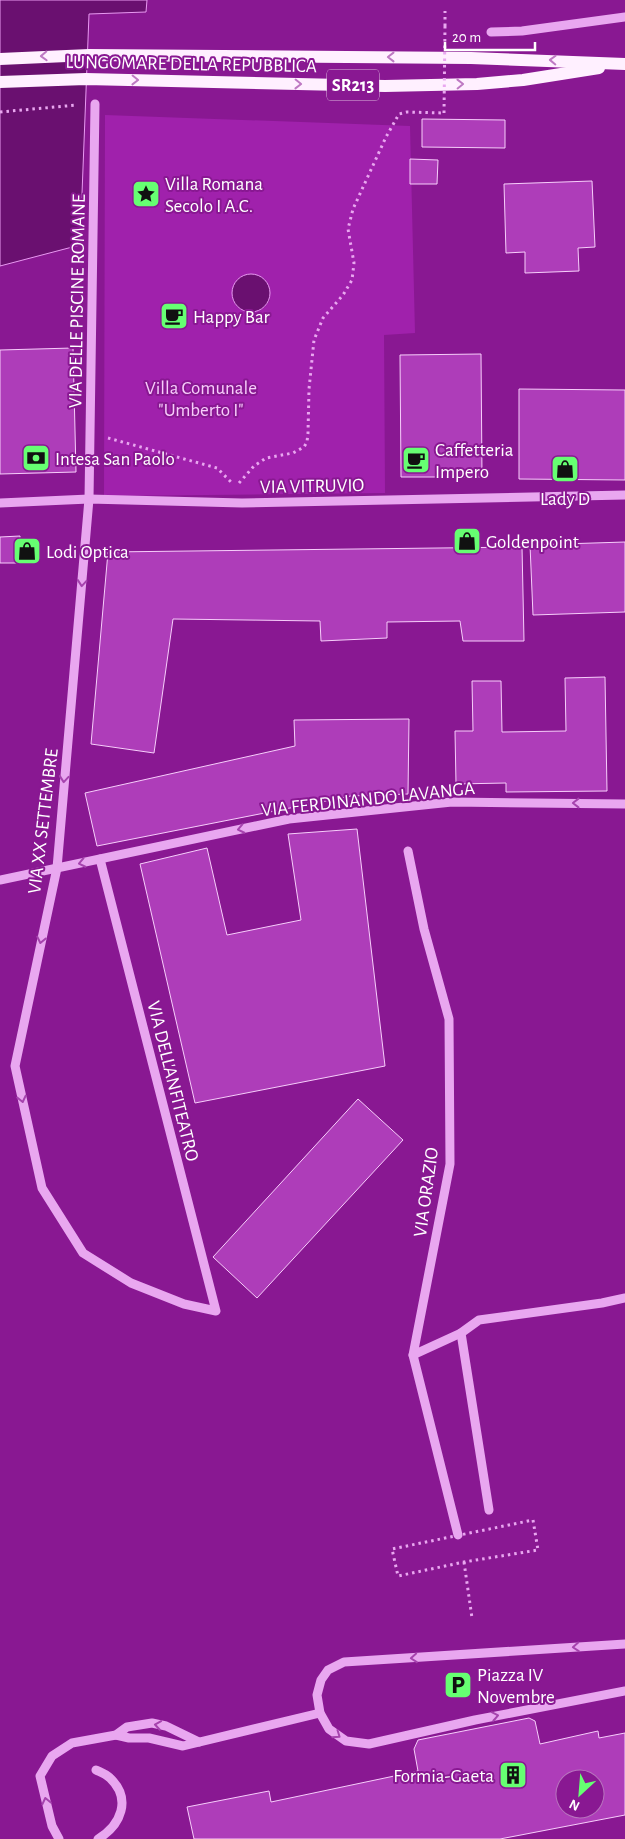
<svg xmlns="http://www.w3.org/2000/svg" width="625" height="1839" viewBox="0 0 625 1839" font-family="'Alegreya Sans',sans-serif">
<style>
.green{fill:#a021ac;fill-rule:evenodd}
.water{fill:#6a1070;stroke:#e99af2}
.building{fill:#ae3db9;stroke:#f7cefb;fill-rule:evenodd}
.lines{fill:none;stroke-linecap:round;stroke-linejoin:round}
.path{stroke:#e9a7f0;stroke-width:3;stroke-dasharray:2.5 4;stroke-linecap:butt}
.minor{stroke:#e9a7f0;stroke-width:9}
.major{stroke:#fff0ff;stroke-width:12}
.path-bridge{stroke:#e9a7f0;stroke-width:3;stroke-dasharray:2.5 4;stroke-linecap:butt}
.oneway{stroke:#be79c3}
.oneway2{stroke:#a643ae}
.labels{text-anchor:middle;stroke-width:4;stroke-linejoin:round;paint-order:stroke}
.shield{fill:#891892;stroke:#dcbade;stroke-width:1}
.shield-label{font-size:18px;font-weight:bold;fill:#fff}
.street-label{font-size:19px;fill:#fff;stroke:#891892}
.poi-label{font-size:19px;fill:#fff;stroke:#891892;text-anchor:start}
.park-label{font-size:19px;fill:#f7cefb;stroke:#891892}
</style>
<rect width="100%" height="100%" fill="#891892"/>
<!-- green -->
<path class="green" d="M105 115 410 126 415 333 384 335 385 493 104 496ZM250 274 256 275 270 300C255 326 220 305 237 284 242 279 244 276 250 274Z"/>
<!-- water -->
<g class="water">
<polygon points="0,0 147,0 146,12 89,14 80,245 0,266"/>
<circle cx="251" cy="293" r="19"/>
</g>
<!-- building -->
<g class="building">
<polygon points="422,119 505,120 505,148 422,147"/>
<polygon points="410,159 438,160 437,184 410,184"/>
<polygon points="592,181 595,247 578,248 579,271 525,273 525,252 506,253 504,184"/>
<polygon points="73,348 76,472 0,474 0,350"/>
<polygon points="481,354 482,477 401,477 400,355"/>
<polygon points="519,389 625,390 625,480 519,479"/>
<polygon points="20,536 20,563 0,563 0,537"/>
<polygon points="625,542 625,612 533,615 530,545"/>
<polygon points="522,547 524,641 463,641 460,621 387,622 387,638 321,641 320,621 173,619 154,753 91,744 108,552"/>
<polygon points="605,677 607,791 506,792 506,783 456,784 455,731 473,731 472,681 501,681 502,732 566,731 565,678"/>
<polygon points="409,719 408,794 351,796 97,846 85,793 295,746 294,720"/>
<polygon points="357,829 385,1066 195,1103 140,864 207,848 227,935 301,920 288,834"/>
<polygon points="358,1099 403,1140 257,1298 213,1257"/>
<path d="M529 1718 535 1721 540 1744 598 1731 599 1738 625 1733V1815L500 1839H194L187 1807 269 1791 271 1802 418 1771 414 1749 418 1740ZM565 1779H595V1809H565Z"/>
</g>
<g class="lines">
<!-- path -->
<g class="path">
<polyline points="445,26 445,11"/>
<polyline points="0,112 77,105"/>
<polyline points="108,438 217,468 232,483"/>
<polyline points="239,483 254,466 266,458 293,453 304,447 307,442 308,433 309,389 314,340 323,318 343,295 352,280 354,263 348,229 353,209 386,137 399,114 407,112 444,113"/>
<polygon points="533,1520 538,1550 464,1562 398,1576 392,1549"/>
<polyline points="464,1562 472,1618"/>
</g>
<!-- minor -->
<g class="minor">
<polyline points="491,32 522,31 625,17"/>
<polyline points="95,104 89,499 57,868 15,1066 42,1188 83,1253 131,1283 184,1304 216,1311 100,859"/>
<polyline points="0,503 89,499 242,503 625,495"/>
<polyline points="408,851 424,929 449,1019 450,1164 413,1355 458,1535"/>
<polyline points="0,880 289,819 452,802 625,804"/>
<polyline points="413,1355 461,1333"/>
<polyline points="489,1510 461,1333 479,1320 602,1303 625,1298"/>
<polyline points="625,1644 344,1662 328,1670 321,1680 317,1695 320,1713 329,1729 346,1741 369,1744 475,1720 625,1691"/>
<polyline points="116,1735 129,1738 149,1738 183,1746 320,1713"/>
<path d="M96 1770C100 1772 106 1774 110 1778 132 1799 121 1825 98 1839"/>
<polyline points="59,1839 52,1826 40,1776 52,1756 72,1743 116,1735 127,1727 152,1723 166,1726 199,1742"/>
</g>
<!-- major -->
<g class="major">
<polyline points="0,59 89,55 471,58 625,64"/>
<polyline points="0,82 86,79 385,86 477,84 523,80 599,68"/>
</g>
<!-- path-bridge -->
<polyline class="path-bridge" points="444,113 445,26"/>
</g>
<!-- one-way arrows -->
<defs><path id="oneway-chevron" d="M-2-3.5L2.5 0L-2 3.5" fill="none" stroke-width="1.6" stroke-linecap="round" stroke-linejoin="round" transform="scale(1.25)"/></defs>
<g class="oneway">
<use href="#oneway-chevron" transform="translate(44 56) rotate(178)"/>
<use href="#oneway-chevron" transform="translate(391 57) rotate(-180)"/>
<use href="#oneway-chevron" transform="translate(553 60) rotate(-178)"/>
<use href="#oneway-chevron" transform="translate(135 80) rotate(1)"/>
<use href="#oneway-chevron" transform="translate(298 84) rotate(1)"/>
<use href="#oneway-chevron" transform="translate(460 84) rotate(-1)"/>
</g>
<g class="oneway2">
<use href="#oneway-chevron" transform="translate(82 583) rotate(95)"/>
<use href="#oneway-chevron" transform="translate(64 779) rotate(95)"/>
<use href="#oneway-chevron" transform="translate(576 803) rotate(-180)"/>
<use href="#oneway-chevron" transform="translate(241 829) rotate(168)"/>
<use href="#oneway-chevron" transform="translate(82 863) rotate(168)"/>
<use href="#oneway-chevron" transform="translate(41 940) rotate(102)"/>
<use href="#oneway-chevron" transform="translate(22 1099) rotate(77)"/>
<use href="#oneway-chevron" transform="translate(576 1647) rotate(176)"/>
<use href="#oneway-chevron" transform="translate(414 1658) rotate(176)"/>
<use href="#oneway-chevron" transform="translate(495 1716) rotate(-11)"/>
<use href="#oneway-chevron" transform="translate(158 1725) rotate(-171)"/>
<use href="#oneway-chevron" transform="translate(337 1735) rotate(35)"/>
<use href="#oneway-chevron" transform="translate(46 1801) rotate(-103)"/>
</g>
<!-- icons -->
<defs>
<symbol id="sight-square" viewBox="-11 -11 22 22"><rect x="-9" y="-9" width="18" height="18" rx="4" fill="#66ff72" stroke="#891892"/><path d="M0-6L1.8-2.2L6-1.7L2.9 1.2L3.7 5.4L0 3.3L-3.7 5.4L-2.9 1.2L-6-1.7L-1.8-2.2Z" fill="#111"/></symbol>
<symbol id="cafe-square" viewBox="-11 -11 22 22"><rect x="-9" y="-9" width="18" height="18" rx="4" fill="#66ff72" stroke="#891892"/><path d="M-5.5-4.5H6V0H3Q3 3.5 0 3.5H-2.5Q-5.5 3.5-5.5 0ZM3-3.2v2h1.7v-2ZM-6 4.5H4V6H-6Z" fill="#111"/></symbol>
<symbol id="bank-square" viewBox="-11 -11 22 22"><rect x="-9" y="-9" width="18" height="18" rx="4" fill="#66ff72" stroke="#891892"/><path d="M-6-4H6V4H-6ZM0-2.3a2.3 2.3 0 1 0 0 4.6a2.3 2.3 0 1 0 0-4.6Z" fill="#111"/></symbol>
<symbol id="shop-square" viewBox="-11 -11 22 22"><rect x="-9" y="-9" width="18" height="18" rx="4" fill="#66ff72" stroke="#891892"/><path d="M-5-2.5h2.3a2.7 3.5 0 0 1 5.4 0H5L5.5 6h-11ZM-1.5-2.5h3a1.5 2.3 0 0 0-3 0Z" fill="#111"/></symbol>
<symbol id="parking-square" viewBox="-11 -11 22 22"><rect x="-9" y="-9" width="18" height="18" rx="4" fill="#66ff72" stroke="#891892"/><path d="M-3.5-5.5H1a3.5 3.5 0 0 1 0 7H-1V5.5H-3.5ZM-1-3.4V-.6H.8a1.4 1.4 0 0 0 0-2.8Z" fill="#111"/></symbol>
<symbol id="building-square" viewBox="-11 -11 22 22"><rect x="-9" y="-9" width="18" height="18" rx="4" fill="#66ff72" stroke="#891892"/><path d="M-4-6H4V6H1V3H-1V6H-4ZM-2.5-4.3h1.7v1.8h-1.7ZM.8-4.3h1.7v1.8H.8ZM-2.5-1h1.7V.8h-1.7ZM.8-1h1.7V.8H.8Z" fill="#111"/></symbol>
</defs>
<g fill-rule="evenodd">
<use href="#sight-square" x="130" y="178" width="32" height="32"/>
<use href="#cafe-square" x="158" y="300" width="32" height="32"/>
<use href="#bank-square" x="20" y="442" width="32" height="32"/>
<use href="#cafe-square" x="400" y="444" width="32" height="32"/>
<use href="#shop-square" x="549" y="453" width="32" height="32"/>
<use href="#shop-square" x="451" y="525" width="32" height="32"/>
<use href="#shop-square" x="11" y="535" width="32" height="32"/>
<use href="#parking-square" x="442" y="1669" width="32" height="32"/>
<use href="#building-square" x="497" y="1759" width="32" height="32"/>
</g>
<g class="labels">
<!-- shield labels -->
<rect class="shield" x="327" y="69.5" width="52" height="31" rx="4"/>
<g class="shield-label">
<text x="353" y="91">SR213</text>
</g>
<!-- street labels -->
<g class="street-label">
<text transform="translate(191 63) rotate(1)" y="7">LUNGOMARE DELLA REPUBBLICA</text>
<text transform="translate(76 301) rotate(-89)" y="7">VIA DELLE PISCINE ROMANE</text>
<text transform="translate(312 485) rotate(-1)" y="7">VIA VITRUVIO</text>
<text transform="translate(368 798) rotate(-6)" y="7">VIA FERDINANDO LAVANGA</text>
<text transform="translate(42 821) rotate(-83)" y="7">VIA XX SETTEMBRE</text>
<text transform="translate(174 1081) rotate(76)" y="7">VIA DELL'ANFITEATRO</text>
<text transform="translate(425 1192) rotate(-82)" y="7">VIA ORAZIO</text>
</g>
<!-- poi labels -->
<g class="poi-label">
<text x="165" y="190">Villa Romana<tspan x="165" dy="22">Secolo I A.C.</tspan></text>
<text x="193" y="323">Happy Bar</text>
<text x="435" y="456">Caffetteria<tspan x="435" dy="22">Impero</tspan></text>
<text x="55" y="465">Intesa San Paolo</text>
<text x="565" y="505" text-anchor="middle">Lady D</text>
<text x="486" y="548">Goldenpoint</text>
<text x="46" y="558">Lodi Optica</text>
<text x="477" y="1681">Piazza IV<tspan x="477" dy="22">Novembre</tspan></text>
<text x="494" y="1782" text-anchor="end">Formia-Gaeta</text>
</g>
<!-- park labels -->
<g class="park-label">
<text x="201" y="394">Villa Comunale<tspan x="201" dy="22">"Umberto I"</tspan></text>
</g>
</g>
<!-- north arrow -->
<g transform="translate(580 1794) rotate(206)"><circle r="24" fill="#891892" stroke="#b874be"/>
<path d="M0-4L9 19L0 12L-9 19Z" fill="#66ff72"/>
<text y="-8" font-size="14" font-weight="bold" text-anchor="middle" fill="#ffffff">N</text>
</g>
<!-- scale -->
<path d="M445 42v8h90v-8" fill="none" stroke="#ffffff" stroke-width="2.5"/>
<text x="452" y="42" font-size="15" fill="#ffffff" stroke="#891892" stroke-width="4" paint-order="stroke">20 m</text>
</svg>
